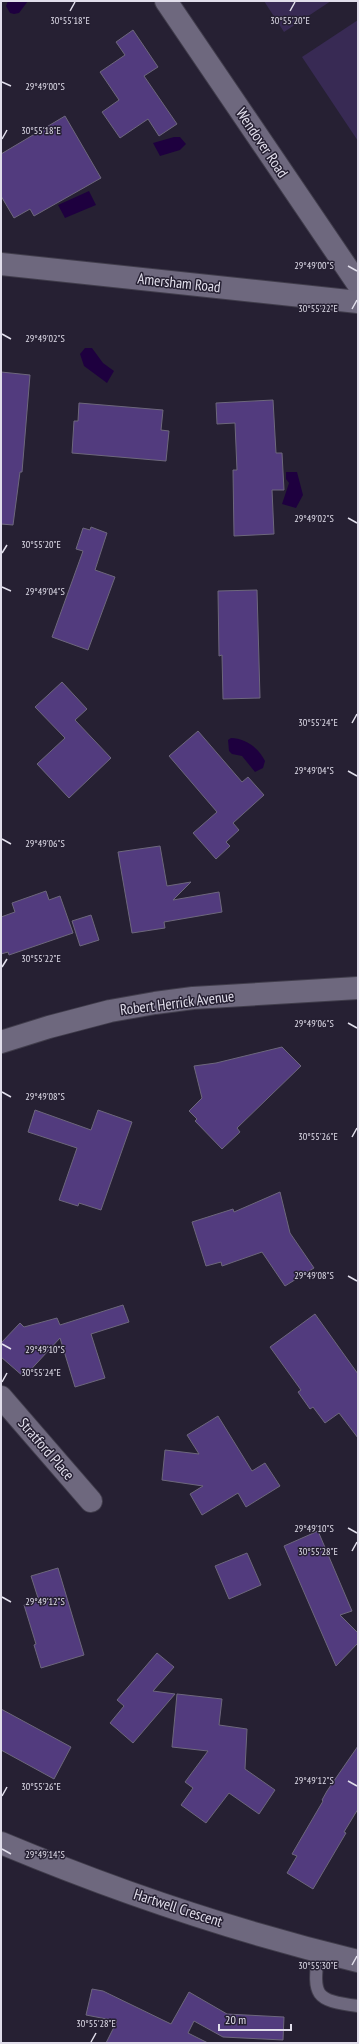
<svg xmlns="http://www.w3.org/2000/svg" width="359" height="2044" viewBox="0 0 359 2044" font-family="'PT Sans Narrow',sans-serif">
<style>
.green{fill:#382a54}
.water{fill:#1e003f}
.building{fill:#523b7e;stroke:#6d677c}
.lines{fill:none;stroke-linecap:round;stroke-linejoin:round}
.lane-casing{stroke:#413d4c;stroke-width:14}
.street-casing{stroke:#413d4c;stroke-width:24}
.lane{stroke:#6e687e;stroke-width:12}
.street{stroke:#6e687e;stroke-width:22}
.ticks{fill:none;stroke:#e1deeb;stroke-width:1.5}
.labels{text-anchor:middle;stroke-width:3;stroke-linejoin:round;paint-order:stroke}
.street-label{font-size:15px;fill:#e1deeb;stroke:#262033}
.ticks-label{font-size:10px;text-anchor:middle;fill:#e1deeb;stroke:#262033;stroke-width:3;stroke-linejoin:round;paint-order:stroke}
</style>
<rect width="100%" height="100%" fill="#262033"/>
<!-- green -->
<g class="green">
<polygon points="264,1 331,1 284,32"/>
<polygon points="358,20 358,141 302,57"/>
</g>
<!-- water -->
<g class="water">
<polygon points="8,1 28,1 19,13 14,14 10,13 6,6"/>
<polygon points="174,137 180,137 186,144 180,150 160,156 153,143"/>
<polygon points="89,191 96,205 65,218 58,205"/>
<polygon points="85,348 92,348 103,363 114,371 107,383 84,366 80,354"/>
<polygon points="286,472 297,472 303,495 296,508 282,504 289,483 286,479"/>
<path d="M231 738C245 738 259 748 265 761L263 768 255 772 242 756 232 754 229 751 228 740Z"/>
</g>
<!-- building -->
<g class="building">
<polygon points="133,30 158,67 144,76 177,124 159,136 148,119 120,138 102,112 119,100 100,72 125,55 116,42"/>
<polygon points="65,116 101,178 34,216 30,209 14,218 1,196 1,154"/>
<polygon points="1,372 30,375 22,472 20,472 13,525 1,524"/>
<polygon points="273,400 276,453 282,453 284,490 272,490 274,534 234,536 233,470 237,470 235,423 217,424 216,403"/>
<polygon points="79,403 163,410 161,430 169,431 166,461 72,453 74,421 78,421"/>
<polygon points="91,527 107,533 95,570 115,577 88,650 52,637 83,551 76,549 83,528 90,530"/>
<polygon points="257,590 260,698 223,699 222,655 219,656 218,591"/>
<polygon points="62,682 87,709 75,720 111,758 69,798 37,764 65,738 35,707"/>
<polygon points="198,731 242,782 248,777 264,795 233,823 239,830 226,842 230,846 216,859 193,833 217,812 169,756"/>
<polygon points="160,846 167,886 191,882 173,900 219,892 222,912 164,922 165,928 132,933 118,852"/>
<polygon points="46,891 49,900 60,896 73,933 9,955 8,952 1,954 1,917 15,912 12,903"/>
<polygon points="91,915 99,940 80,946 72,921"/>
<polygon points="282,1047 301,1066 237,1128 240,1132 222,1149 195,1121 197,1119 189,1111 202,1098 194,1066 216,1063"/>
<polygon points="35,1110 91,1130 98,1110 132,1122 101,1210 79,1203 78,1206 59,1200 77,1148 28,1132"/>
<polygon points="280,1192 290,1233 314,1268 285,1286 262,1252 222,1266 221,1262 206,1266 192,1222 233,1209 234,1212"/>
<polygon points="123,1305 129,1322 91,1334 105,1378 75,1387 60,1338 24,1377 1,1357 1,1343 20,1323 24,1327 57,1318 60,1325"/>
<polygon points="315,1314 358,1374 358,1438 339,1413 325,1423 313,1407 310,1409 298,1392 301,1390 270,1347"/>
<polygon points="218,1416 252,1471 265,1463 280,1486 246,1507 238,1493 202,1515 190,1494 203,1486 162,1480 165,1450 199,1454 187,1435"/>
<polygon points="318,1531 352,1611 340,1615 358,1633 358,1643 336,1666 284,1546"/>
<polygon points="247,1553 261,1585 229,1599 215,1566"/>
<polygon points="58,1568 84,1655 41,1668 34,1645 36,1644 24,1605 39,1601 31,1576"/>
<polygon points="157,1653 174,1667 153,1691 175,1694 133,1743 110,1723 124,1706 117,1700"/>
<polygon points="177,1694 222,1699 219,1725 247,1729 245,1769 275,1790 259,1814 229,1793 206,1823 181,1805 193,1788 185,1782 208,1751 172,1747"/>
<polygon points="1,1709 71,1747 54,1779 1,1750"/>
<polygon points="358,1746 358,1809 344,1832 346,1833 313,1889 287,1873 297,1856 292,1854 323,1801 322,1800 327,1791"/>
<polygon points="92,1989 103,1991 171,2024 189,1992 227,2014 284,2017 283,2040 223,2037 194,2021 188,2033 208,2043 106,2043 117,2021 86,2015"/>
</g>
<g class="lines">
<defs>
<path id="lane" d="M318 1951C314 1995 312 2000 358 2006"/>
<g id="street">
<polyline points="166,1 358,284"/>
<polyline points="1,264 358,302"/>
<polyline points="1,1042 49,1027 110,1011 155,1003 193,998 358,988"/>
<polyline points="1,1397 91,1501"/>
<path d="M1 1843C116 1891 237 1932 358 1961"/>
</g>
</defs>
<!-- lane casing -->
<use href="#lane" class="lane-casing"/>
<!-- street casing -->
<use href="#street" class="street-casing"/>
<!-- lane -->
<use href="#lane" class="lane"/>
<!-- street -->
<use href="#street" class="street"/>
</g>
<!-- ticks -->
<path class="ticks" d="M70 11 75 2M290 11 295 2M2 82 11 86M2 139 7 130M348 266 357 271M352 309 357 300M2 334 11 339M348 518 357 523M2 553 7 545M2 587 11 591M352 723 357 714M348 771 357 776M2 839 11 844M2 967 7 959M348 1023 357 1028M2 1092 11 1097M352 1137 357 1128M348 1276 357 1281M2 1344 11 1349M2 1382 7 1373M348 1528 357 1533M352 1551 357 1542M2 1597 11 1602M348 1781 357 1786M2 1796 7 1787M2 1849 11 1854M352 1965 357 1956M91 2042 96 2033"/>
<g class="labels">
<!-- street labels -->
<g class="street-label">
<text transform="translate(262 143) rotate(56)" y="5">Wendover Road</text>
<text transform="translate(179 283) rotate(6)" y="5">Amersham Road</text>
<text transform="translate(177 1003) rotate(-7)" y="5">Robert Herrick Avenue</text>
<text transform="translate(46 1449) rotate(49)" y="5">Stratford Place</text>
<text transform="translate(178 1908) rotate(18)" y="5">Hartwell Crescent</text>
</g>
</g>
<g class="ticks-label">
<text x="70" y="24">30°55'18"E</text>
<text x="290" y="24">30°55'20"E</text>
<text x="45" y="90">29°49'00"S</text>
<text x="41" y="134">30°55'18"E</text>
<text x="314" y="269">29°49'00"S</text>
<text x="318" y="312">30°55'22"E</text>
<text x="45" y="342">29°49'02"S</text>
<text x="314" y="522">29°49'02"S</text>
<text x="41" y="548">30°55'20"E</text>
<text x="45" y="595">29°49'04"S</text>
<text x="318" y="726">30°55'24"E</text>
<text x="314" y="774">29°49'04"S</text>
<text x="45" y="847">29°49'06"S</text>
<text x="41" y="962">30°55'22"E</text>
<text x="314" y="1027">29°49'06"S</text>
<text x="45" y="1100">29°49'08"S</text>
<text x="318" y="1140">30°55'26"E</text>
<text x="314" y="1279">29°49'08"S</text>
<text x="45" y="1353">29°49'10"S</text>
<text x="41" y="1376">30°55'24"E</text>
<text x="314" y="1532">29°49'10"S</text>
<text x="318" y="1555">30°55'28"E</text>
<text x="45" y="1605">29°49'12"S</text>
<text x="314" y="1784">29°49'12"S</text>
<text x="41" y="1790">30°55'26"E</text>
<text x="45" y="1858">29°49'14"S</text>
<text x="318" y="1969">30°55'30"E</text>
<text x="96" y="2027">30°55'28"E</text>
</g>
<!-- border -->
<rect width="359" height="2044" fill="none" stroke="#e1deeb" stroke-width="4"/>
<!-- scale -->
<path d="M219 2024v6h72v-6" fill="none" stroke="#e1deeb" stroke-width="2"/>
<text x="225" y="2024" font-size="12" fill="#e1deeb" stroke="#262033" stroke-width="3" paint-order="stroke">20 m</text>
</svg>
